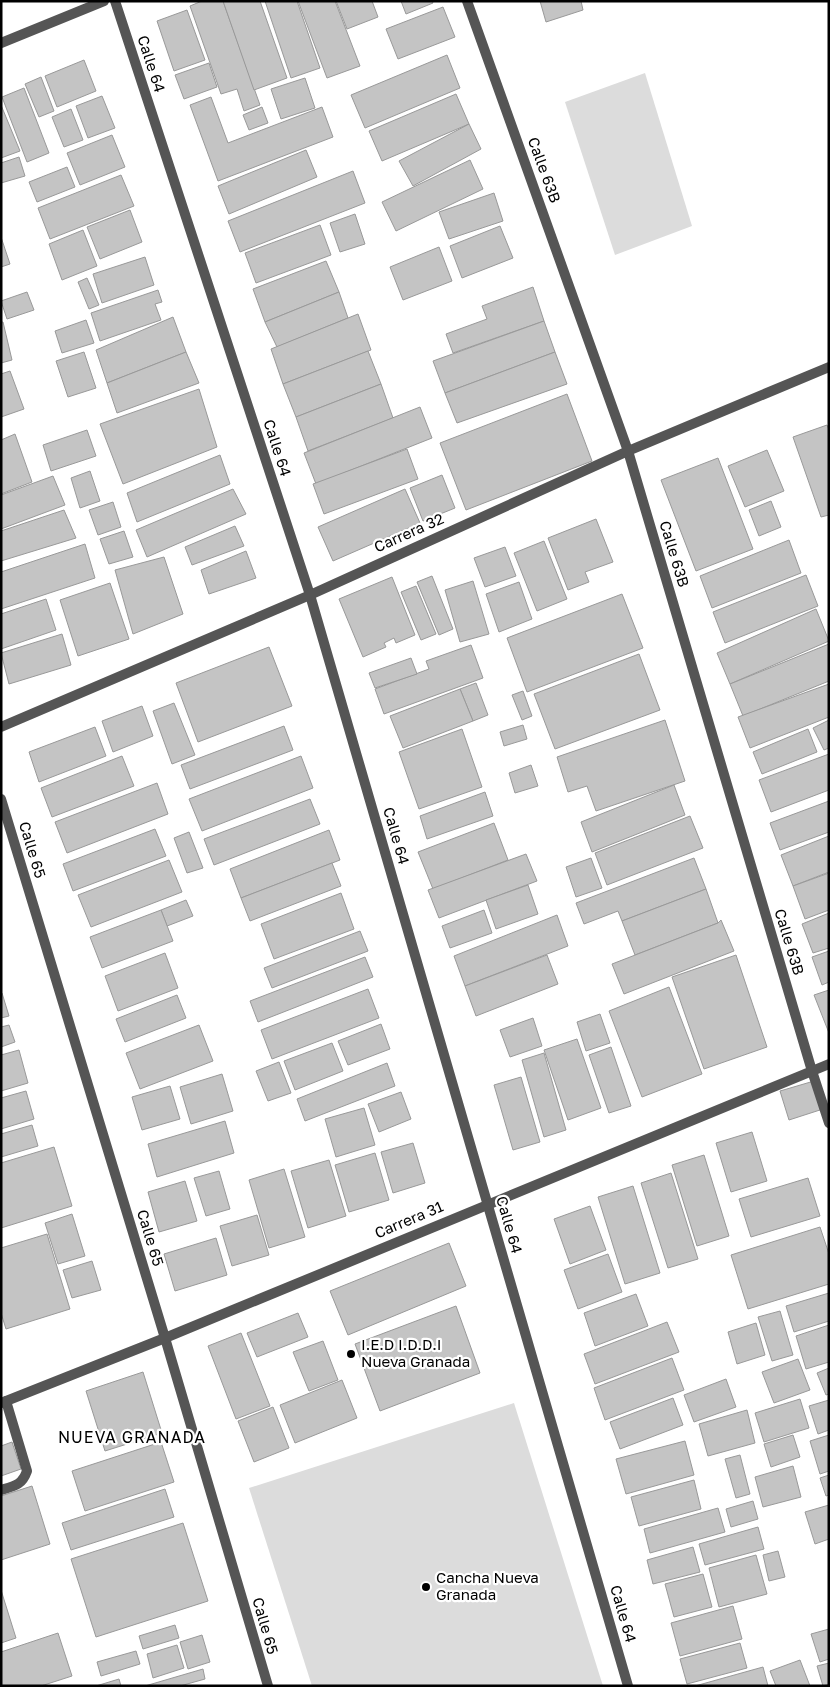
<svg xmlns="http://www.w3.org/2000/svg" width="830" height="1687" viewBox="0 0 830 1687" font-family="'Golos Text',sans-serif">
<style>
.green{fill:#dcdcdc}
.building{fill:#c4c4c4;stroke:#999}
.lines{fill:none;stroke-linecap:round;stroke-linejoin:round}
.service{stroke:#555;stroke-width:10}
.minor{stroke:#555;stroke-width:10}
.poi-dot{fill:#000;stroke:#fff;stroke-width:2}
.labels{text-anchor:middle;stroke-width:4.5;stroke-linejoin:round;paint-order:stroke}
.street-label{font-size:15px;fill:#000;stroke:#fff}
.poi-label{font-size:15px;fill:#000;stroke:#fff;text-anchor:start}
.neighbourhood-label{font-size:16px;letter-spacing:1px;fill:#000;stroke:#fff}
</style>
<rect width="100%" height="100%" fill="#fff"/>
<!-- green -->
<g class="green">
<polygon points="645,73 692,226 615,255 565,102"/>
<polygon points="514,1403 603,1686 312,1686 249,1488"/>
</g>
<!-- building -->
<g class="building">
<polygon points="202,1 223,1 260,105 244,111 237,89 221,94 190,6"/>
<polygon points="223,1 260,1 287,78 254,90"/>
<polygon points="265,1 297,1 320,68 291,78"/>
<polygon points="298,1 335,1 360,66 327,78"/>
<polygon points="336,1 372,1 378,17 347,29"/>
<polygon points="401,1 432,1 433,3 406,14"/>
<polygon points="540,1 581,1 583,10 546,22"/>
<polygon points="443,7 455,37 398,59 386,29"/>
<polygon points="187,10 205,60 174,71 157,21"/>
<polygon points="447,55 460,88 365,128 351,95"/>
<polygon points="84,60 96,91 57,107 45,76"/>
<polygon points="209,63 217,87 184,99 175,75"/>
<polygon points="41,77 54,111 39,117 25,84"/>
<polygon points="305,78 315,108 281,119 271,89"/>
<polygon points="24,88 49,153 27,162 2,97"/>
<polygon points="456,94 469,124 382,161 369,131"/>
<polygon points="102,96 115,128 88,138 76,106"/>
<polygon points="211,97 228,143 322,107 333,137 218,181 190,105"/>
<polygon points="1,105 20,151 1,158"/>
<polygon points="262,107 268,123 249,130 243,115"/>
<polygon points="71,109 83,140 64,147 52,117"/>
<polygon points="469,124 481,149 413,186 399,161"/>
<polygon points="112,135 125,167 80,185 67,153"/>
<polygon points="306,150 317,177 229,214 218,186"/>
<polygon points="19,157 25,176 1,183 1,163"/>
<polygon points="470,160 483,189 396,231 382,202"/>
<polygon points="67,167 75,187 37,202 29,182"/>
<polygon points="353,171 365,203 240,252 228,221"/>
<polygon points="121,175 134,206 50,239 38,208"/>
<polygon points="494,193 503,221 449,239 439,212"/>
<polygon points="130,210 142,242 100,259 87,227"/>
<polygon points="355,214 365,244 340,252 330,223"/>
<polygon points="320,225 331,255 256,283 245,253"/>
<polygon points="500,226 513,258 462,278 450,246"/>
<polygon points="83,230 97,266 62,280 49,244"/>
<polygon points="1,237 10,264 1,267"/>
<polygon points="439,247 452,281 403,300 390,267"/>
<polygon points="145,257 154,285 102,303 93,274"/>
<polygon points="326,261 339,292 265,322 253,289"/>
<polygon points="87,278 99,305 89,309 78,282"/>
<polygon points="533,287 544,321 453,353 446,334 487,319 482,306"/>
<polygon points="158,290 162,302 155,304 161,320 100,341 91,313"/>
<polygon points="27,292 34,310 7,319 1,301"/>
<polygon points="339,292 348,318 277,347 265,322"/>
<polygon points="358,314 371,350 283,384 271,349"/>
<polygon points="173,317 186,352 107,383 96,350"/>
<polygon points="86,320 94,343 62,353 55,331"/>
<polygon points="544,321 555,352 445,393 433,361"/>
<polygon points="1,322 3,322 12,360 1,363"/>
<polygon points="368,351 381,384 296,417 283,384"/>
<polygon points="84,352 96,388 68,397 56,361"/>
<polygon points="186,352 199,383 117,413 107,383"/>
<polygon points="555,352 567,384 457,423 445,393"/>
<polygon points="10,371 24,409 1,417 1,374"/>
<polygon points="381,384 393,418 308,451 296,417"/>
<polygon points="199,389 217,447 123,484 100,424"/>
<polygon points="567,394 592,461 466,510 440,443"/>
<polygon points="420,407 432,438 316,484 304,453"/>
<polygon points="827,425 829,430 829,515 821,517 793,437"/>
<polygon points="87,430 96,456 51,471 43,445"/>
<polygon points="15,434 32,482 1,494 1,440"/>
<polygon points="407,449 418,479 324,514 313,484"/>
<polygon points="767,450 784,491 745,507 728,466"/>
<polygon points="220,455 230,484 137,522 127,493"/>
<polygon points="718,458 753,549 696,571 661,480"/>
<polygon points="90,471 100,501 80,508 71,478"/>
<polygon points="442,475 455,508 423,521 410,488"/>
<polygon points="53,476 65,505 1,529 1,495"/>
<polygon points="233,489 246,514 147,557 136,530"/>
<polygon points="405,489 420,523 333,561 318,527"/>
<polygon points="771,501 781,527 759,536 749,510"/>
<polygon points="113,502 121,527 98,535 89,510"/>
<polygon points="64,510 76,538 1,561 1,531"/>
<polygon points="596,519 613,562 585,572 589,582 568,590 548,538"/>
<polygon points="235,526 244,546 192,565 185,547"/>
<polygon points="124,531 133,557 109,564 100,539"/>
<polygon points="789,540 801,573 712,608 700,576"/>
<polygon points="544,541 567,599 537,611 514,553"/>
<polygon points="85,544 95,578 1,609 1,572"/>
<polygon points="505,547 516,576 485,587 474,558"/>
<polygon points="246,551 256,578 209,594 201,570"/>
<polygon points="164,557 183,614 133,634 115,570"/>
<polygon points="806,575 818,606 725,643 713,612"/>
<polygon points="432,576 453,629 439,635 417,582"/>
<polygon points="392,577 415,635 396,643 394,638 384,643 386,647 363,657 339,599"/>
<polygon points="473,581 489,634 460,642 445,590"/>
<polygon points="519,582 532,619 499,632 486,594"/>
<polygon points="110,583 129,639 78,656 60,600"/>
<polygon points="416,586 436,634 421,640 401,592"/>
<polygon points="622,594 643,648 527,692 507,638"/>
<polygon points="46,599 56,630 1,649 1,614"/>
<polygon points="816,609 829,641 730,684 717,653"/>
<polygon points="62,634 71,665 9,684 1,653"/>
<polygon points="829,644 829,681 743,716 730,684"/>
<polygon points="471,645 483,678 384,714 375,689 429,669 426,661"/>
<polygon points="269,647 292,706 198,742 176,683"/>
<polygon points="639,654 660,710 555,749 534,694"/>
<polygon points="411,658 417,674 375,688 369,673"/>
<polygon points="476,683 488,715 473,721 460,689"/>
<polygon points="829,684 829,717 750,748 738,717"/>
<polygon points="460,689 473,721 403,748 390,716"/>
<polygon points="523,691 532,716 522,720 512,695"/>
<polygon points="174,703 195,755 172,764 153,711"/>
<polygon points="142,706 153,736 113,752 102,721"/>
<polygon points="665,720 685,781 596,811 587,786 568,792 557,757"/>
<polygon points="829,720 829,748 824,750 813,728"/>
<polygon points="523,725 527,739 504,746 500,732"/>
<polygon points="284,726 293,750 190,789 181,765"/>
<polygon points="95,727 106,756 39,782 29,752"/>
<polygon points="462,729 482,787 419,809 399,752"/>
<polygon points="808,729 817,752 762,774 753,752"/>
<polygon points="829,754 829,790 771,812 759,780"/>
<polygon points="122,756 134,786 52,817 41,788"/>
<polygon points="301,756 313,788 202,831 189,799"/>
<polygon points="531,765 538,786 515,793 509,773"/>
<polygon points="157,783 168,814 67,853 55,822"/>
<polygon points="674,785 685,815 592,852 581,822"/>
<polygon points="485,792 493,816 427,839 420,816"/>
<polygon points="310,799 320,824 214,865 204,839"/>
<polygon points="829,801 829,832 780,850 770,823"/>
<polygon points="690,816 703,848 607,885 595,853"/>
<polygon points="494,823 508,860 433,889 418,852"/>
<polygon points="155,829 166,856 73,891 63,864"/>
<polygon points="329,830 340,860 241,898 230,869"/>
<polygon points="189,832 203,868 187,873 174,838"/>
<polygon points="829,836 829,872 793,886 781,855"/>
<polygon points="526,854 537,881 439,918 428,890"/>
<polygon points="591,858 602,888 576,897 566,867"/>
<polygon points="694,858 706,889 622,921 618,911 584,924 576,903"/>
<polygon points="169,860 182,892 91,927 78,895"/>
<polygon points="332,863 341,886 250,921 241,898"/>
<polygon points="829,873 829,910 805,919 793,886"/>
<polygon points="528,885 538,914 496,929 486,900"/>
<polygon points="706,889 718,923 635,955 622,921"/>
<polygon points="341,893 354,929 274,959 261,924"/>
<polygon points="186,900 193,916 167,926 161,910"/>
<polygon points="161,910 173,941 102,968 90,937"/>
<polygon points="484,910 492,933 450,948 442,926"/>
<polygon points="829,913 829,948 813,953 802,924"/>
<polygon points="557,915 568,946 465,986 454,956"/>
<polygon points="721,920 734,951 624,994 612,964 718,923"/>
<polygon points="360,931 368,951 272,988 264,968"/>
<polygon points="829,951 829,982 822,985 812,957"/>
<polygon points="165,953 178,988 118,1011 105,976"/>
<polygon points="547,955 558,984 476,1016 465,986"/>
<polygon points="736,955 767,1047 704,1069 672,977"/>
<polygon points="365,957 373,977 258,1022 250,1001"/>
<polygon points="669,987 702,1074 642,1097 609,1011"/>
<polygon points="368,989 379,1018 272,1059 261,1030"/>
<polygon points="829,990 829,1033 814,995"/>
<polygon points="2,993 9,1016 1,1018 1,994"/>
<polygon points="177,995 186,1018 125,1042 116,1019"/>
<polygon points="600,1014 610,1043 586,1051 577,1022"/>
<polygon points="533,1018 542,1046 510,1057 500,1030"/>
<polygon points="381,1024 390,1049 348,1065 338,1041"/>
<polygon points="9,1025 15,1042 1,1047 1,1027"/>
<polygon points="199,1025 213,1061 140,1089 126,1053"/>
<polygon points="577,1039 601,1108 568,1120 544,1050"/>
<polygon points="332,1043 343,1071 295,1090 284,1061"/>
<polygon points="611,1047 631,1106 609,1113 589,1055"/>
<polygon points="19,1050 28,1083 1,1091 1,1055"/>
<polygon points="544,1053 566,1130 544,1137 522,1060"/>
<polygon points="279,1062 291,1093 268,1101 256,1071"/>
<polygon points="387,1063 395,1086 305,1121 297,1099"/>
<polygon points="222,1074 233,1111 191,1124 180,1087"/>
<polygon points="521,1077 540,1142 513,1150 494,1085"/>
<polygon points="814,1081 823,1109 789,1120 780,1091"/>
<polygon points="170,1086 180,1119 142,1130 132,1097"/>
<polygon points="26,1091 34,1119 1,1129 1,1098"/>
<polygon points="401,1092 411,1119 379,1132 368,1104"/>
<polygon points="364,1108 375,1145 336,1157 325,1119"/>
<polygon points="225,1121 234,1153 157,1177 148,1144"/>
<polygon points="32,1125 38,1146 1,1157 1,1134"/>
<polygon points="752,1132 767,1181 731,1192 716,1143"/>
<polygon points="413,1143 425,1183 393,1193 381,1152"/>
<polygon points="54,1147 72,1206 1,1228 1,1163"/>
<polygon points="375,1153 389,1200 349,1212 335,1165"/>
<polygon points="704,1155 729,1236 697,1246 672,1165"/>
<polygon points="329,1160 346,1216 308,1228 291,1171"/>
<polygon points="284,1169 305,1237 269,1248 249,1180"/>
<polygon points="219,1171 230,1209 206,1216 194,1178"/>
<polygon points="671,1173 698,1259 668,1268 641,1183"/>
<polygon points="808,1178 820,1216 751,1237 739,1199"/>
<polygon points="185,1181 197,1221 159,1232 148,1192"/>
<polygon points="633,1186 660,1273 625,1284 598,1197"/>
<polygon points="590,1206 606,1250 570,1264 554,1219"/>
<polygon points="72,1214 85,1256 58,1264 45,1223"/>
<polygon points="257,1215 269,1255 232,1266 220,1226"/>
<polygon points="820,1227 829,1254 829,1284 748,1309 731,1255"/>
<polygon points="47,1234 70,1309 6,1329 1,1313 1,1248"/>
<polygon points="216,1238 227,1275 175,1291 164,1254"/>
<polygon points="449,1243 466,1286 348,1335 330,1291"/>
<polygon points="608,1254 622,1292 578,1309 564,1270"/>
<polygon points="92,1261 101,1290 72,1298 63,1270"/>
<polygon points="829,1293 829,1321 794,1332 786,1306"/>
<polygon points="636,1294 648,1326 595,1346 584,1313"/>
<polygon points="456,1306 480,1373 380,1411 355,1344"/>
<polygon points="780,1311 793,1355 772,1361 758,1317"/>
<polygon points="298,1313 308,1337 257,1357 247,1333"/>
<polygon points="667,1322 679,1352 595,1384 584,1354"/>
<polygon points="756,1323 765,1355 737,1364 728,1332"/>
<polygon points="829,1325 829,1362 806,1369 796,1336"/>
<polygon points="241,1333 270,1406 236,1419 208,1346"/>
<polygon points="323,1341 338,1380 309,1391 293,1352"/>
<polygon points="672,1358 684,1390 605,1420 594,1388"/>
<polygon points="798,1359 810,1390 774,1403 762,1372"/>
<polygon points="829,1368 829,1394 826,1395 817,1373"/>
<polygon points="143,1372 162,1433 105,1451 86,1391"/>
<polygon points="726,1379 736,1407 694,1422 684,1395"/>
<polygon points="342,1380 357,1418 295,1443 280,1405"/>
<polygon points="673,1398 683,1425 620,1449 610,1422"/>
<polygon points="800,1399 809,1428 764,1442 755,1413"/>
<polygon points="829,1400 829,1430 818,1434 809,1406"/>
<polygon points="273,1407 289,1448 254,1462 238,1421"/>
<polygon points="747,1410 755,1443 708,1456 699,1424"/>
<polygon points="793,1435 800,1457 771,1467 764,1444"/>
<polygon points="829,1435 829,1471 820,1474 810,1441"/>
<polygon points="685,1441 694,1475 626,1494 616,1459"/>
<polygon points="12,1442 21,1469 1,1476 1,1446"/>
<polygon points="161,1442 174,1482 85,1511 72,1471"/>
<polygon points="740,1455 750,1494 736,1498 725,1459"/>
<polygon points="793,1466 801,1497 763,1507 755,1477"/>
<polygon points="829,1475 829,1495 826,1496 820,1478"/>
<polygon points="694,1480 701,1509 639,1526 631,1497"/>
<polygon points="32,1486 50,1544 1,1560 1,1496"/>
<polygon points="165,1489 174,1517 71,1550 62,1523"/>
<polygon points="753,1501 758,1519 731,1527 726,1509"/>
<polygon points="829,1505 829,1539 815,1544 805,1512"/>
<polygon points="718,1508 725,1532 650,1553 644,1529"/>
<polygon points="183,1523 208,1601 96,1637 71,1559"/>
<polygon points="758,1527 764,1549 705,1565 699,1544"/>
<polygon points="693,1547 700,1572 653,1584 647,1560"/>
<polygon points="778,1551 785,1577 769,1581 763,1555"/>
<polygon points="756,1555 767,1594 719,1607 709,1568"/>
<polygon points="703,1574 712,1607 674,1617 665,1584"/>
<polygon points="1,1590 16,1638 1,1643"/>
<polygon points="733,1606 742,1639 680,1656 671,1623"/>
<polygon points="175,1625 179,1638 143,1649 139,1636"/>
<polygon points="829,1629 829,1659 820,1662 811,1634"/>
<polygon points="58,1633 72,1676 41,1686 1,1686 1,1652"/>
<polygon points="202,1635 210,1662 188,1669 180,1642"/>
<polygon points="740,1643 747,1668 687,1684 680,1659"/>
<polygon points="177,1645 184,1668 153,1678 147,1654"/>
<polygon points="136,1651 140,1664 101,1676 97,1662"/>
<polygon points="800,1660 810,1686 776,1686 770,1671"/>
<polygon points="829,1663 829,1684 823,1686 817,1666"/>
<polygon points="763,1667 768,1686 695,1686"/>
<polygon points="203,1669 205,1679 180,1686 145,1686"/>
<polygon points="119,1679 121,1686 96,1686"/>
</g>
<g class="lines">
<!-- service -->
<path class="service" d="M1 1490C15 1486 22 1485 27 1471L6 1401"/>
<!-- minor -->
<g class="minor">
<polyline points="115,1 310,595 628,1686"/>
<polyline points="467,1 628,451 812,1071 829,1123"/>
<polyline points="1,43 104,1"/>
<polyline points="1,727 310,595 628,451 829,367"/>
<polyline points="1,799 165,1338 268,1686"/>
<polyline points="1,1403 165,1338 829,1064"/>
</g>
</g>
<!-- markers -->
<g class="poi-dot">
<circle cx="351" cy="1354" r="5"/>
<circle cx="426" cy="1587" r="5"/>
</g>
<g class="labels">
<!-- street labels -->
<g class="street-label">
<text transform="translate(151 64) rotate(72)" y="5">Calle 64</text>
<text transform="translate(544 170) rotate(70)" y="5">Calle 63B</text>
<text transform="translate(277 448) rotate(72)" y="5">Calle 64</text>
<text transform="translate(409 533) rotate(-24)" y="5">Carrera 32</text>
<text transform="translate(674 554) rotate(73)" y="5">Calle 63B</text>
<text transform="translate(396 836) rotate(74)" y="5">Calle 64</text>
<text transform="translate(32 850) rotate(73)" y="5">Calle 65</text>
<text transform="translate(789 942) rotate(73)" y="5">Calle 63B</text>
<text transform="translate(409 1220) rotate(-23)" y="5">Carrera 31</text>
<text transform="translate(509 1225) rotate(74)" y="5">Calle 64</text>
<text transform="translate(150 1238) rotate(73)" y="5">Calle 65</text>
<text transform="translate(623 1614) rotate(74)" y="5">Calle 64</text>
<text transform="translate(265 1626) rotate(74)" y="5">Calle 65</text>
</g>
<!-- poi labels -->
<g class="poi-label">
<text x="361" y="1350">I.E.D I.D.D.I<tspan x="361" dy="17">Nueva Granada</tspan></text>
<text x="436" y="1583">Cancha Nueva<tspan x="436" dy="17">Granada</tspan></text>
</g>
<!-- neighbourhood labels -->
<g class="neighbourhood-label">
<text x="132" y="1443">NUEVA GRANADA</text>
</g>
</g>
<!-- border -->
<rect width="830" height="1687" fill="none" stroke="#000000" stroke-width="5"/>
</svg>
